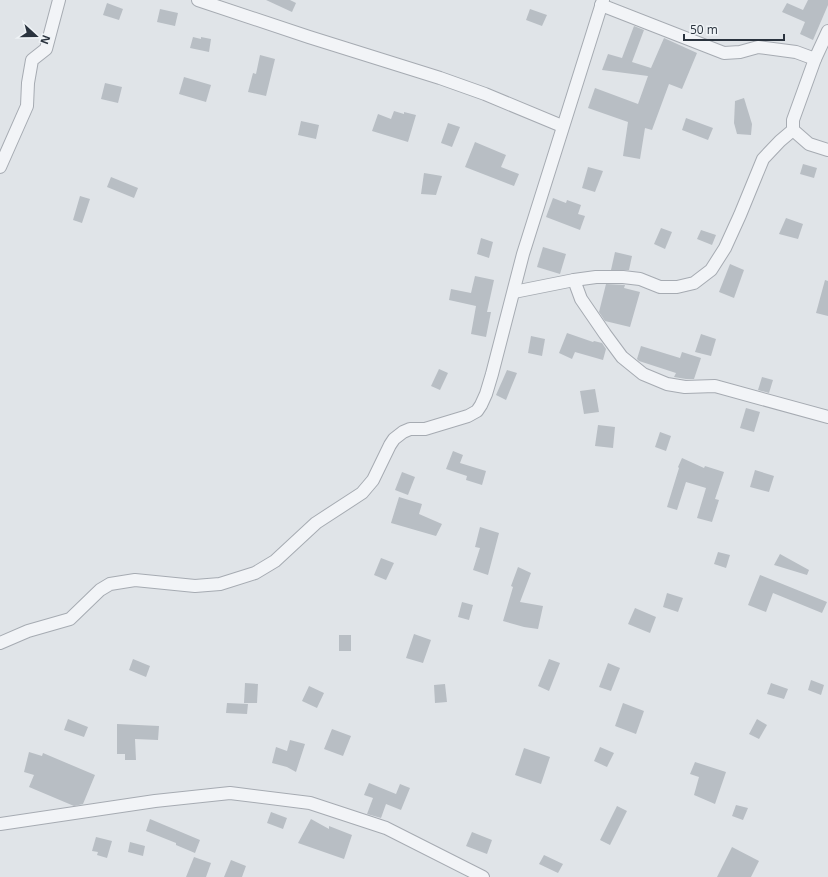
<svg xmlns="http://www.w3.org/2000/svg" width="828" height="877" viewBox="0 0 828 877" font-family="'Open Sans',sans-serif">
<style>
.building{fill:#b8bec4}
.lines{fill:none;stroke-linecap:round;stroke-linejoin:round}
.minor-casing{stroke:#a6abb2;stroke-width:14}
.minor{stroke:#f2f4f7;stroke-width:12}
</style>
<rect width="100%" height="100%" fill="#e0e4e8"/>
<!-- building -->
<g class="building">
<polygon points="266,0 290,0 296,3 292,12"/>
<polygon points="808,0 828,0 828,5 813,40 800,34 805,22 782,12 787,3 803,10"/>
<polygon points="107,3 123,9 119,20 103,15"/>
<polygon points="160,9 178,13 175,26 157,22"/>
<polygon points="530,9 547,15 542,26 526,20"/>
<polygon points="634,26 644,30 632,62 651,68 664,38 697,53 682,89 669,84 652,130 645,128 640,159 623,156 628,122 588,108 595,88 638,104 648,76 602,70 608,54 622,58"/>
<polygon points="193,37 201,39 201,37 211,39 209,52 190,48"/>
<polygon points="260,55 275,59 266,96 248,92 253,73 256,74"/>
<polygon points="184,77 211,85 206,102 179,94"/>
<polygon points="105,83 122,87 118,103 101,99"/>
<polygon points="744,98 752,124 751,135 737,134 734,123 735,101"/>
<polygon points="394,111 404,114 404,112 416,115 408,142 372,131 378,114 391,119"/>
<polygon points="686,118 713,128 708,140 682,130"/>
<polygon points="301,121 319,125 316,139 298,135"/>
<polygon points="448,123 460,127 452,147 441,143"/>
<polygon points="475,142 506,155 501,167 519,174 514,186 465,167"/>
<polygon points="803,164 817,168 814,178 800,174"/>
<polygon points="588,167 603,171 595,192 582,188"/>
<polygon points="424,173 442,176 436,195 421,194"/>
<polygon points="111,177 138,188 134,198 107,187"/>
<polygon points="80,196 90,199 82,223 73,220"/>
<polygon points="553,198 566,203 567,200 581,205 578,214 585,216 580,230 546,217"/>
<polygon points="786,218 803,224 798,239 779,234"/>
<polygon points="661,228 672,232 665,249 654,244"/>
<polygon points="701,230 716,235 712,245 697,239"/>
<polygon points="481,238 493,242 489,258 477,254"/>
<polygon points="543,247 566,254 560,274 537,267"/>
<polygon points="615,252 632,256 629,270 611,270"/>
<polygon points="730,264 744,270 734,298 719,292"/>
<polygon points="475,276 494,280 487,312 491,312 486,337 471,334 476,306 449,300 451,289 471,293"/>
<polygon points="825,280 828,281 828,316 816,313"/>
<polygon points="606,284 625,285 624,288 640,292 630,327 605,321 599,312"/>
<polygon points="567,333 593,342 594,341 602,343 606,349 603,360 575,352 572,359 559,353"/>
<polygon points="701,334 716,339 711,356 695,352"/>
<polygon points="531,336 545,339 542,356 528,353"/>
<polygon points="641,346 680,358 682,352 701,358 694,379 686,379 674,377 676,373 639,361 637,359"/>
<polygon points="439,369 448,373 440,390 431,386"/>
<polygon points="507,370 517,373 506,400 496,395"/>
<polygon points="762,377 773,380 769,393 758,390"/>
<polygon points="595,389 599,412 584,414 580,391"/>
<polygon points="746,408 760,412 754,432 740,428"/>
<polygon points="598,425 615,427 613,448 595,446"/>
<polygon points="660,432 671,436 666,451 655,447"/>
<polygon points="453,451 463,455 460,463 486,471 482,485 466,480 467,476 446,469"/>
<polygon points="682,458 704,468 705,466 724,472 715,499 719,500 712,522 697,518 706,488 686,482 677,510 667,507 679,468 678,467"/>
<polygon points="755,470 774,476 769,492 750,487"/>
<polygon points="402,472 415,477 408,495 395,490"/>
<polygon points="399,497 422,504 419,514 442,524 436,536 391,523"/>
<polygon points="480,527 499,533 488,575 473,570 480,548 475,547"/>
<polygon points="718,552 730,555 726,568 714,564"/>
<polygon points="780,554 809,570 807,575 774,565"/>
<polygon points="381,558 394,563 386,580 374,575"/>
<polygon points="518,567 531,573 520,602 543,606 538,629 524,627 503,621 513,587 511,586"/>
<polygon points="760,575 827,602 822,613 773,593 766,612 748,605"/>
<polygon points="667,593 683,598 678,612 663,607"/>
<polygon points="462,602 473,605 469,620 458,617"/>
<polygon points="635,608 656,617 650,633 628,624"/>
<polygon points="414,634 431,640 423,663 406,658"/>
<rect x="339" y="635" width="12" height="16"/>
<polygon points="133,659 150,666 146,677 129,670"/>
<polygon points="549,659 560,663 549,691 538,686"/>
<polygon points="608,663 620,668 611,691 599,687"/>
<polygon points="811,680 824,685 821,695 808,690"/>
<polygon points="245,683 258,684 257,703 244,703"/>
<polygon points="771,683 788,689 784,699 767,694"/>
<polygon points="445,684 447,702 435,703 434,685"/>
<polygon points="309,686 324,693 317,708 302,701"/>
<polygon points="227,703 248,704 247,714 226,713"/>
<polygon points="623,703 644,711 636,734 615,726"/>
<polygon points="68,719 88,727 84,737 64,730"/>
<polygon points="757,719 767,725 759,739 749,734"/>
<polygon points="117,724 159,726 158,740 135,739 136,760 125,760 125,754 117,754"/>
<polygon points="332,729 351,736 343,756 324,749"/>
<polygon points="290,740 305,744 296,772 287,767 272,763 276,747 287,751"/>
<polygon points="600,747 614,753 607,767 594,761"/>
<polygon points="524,748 550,757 541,784 515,775"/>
<polygon points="29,752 42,756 43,753 95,775 83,804 74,806 29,787 34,775 24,772"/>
<polygon points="695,762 726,772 715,804 694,795 699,777 690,774"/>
<polygon points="369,783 396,794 400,784 410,788 401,810 386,804 381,818 367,814 373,798 364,795"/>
<polygon points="736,805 748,808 743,820 732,816"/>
<polygon points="617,806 627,811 610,845 600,840"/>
<polygon points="271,812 287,818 283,829 267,823"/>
<polygon points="150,819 200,840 195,853 176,845 176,843 146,831"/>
<polygon points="311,819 329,829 329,826 352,835 344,859 298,843"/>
<polygon points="472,832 492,840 487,854 466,846"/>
<polygon points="96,837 112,841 107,858 97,855 98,852 92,851"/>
<polygon points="130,842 145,846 143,856 128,852"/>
<polygon points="732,847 759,861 751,877 717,877"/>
<polygon points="544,855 563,864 558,873 539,864"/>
<polygon points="194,857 211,863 206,877 186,877"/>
<polygon points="231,860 246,866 242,877 224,877"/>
</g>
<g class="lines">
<defs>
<g id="minor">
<polyline points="198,0 309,37 440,78 485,94 562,126"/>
<polyline points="601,5 724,53 740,52 758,47 796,52 815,59 793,120 793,130 809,144 828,150"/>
<polyline points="815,59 828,31"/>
<polyline points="0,167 27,106 28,83 32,60 46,49 59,0"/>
<polyline points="574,280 581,299 605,334 622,357 643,374 667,384 685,387 715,386 828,417"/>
<polyline points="514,292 574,280 596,277 623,277 640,279 660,287 677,287 694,283 711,270 725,248 740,215 763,159 780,141 793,130"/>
<polyline points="0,643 28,631 70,619 100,590 110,584 135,580 195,586 220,584 255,573 275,561 316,523 362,493 373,480 390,445 394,439 403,432 410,429 425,429 468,416 477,411 481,405 486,394 492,374 523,254 603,0"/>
<polyline points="0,824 155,801 230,793 310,803 386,828 483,877"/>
</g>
</defs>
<!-- minor casing -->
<use href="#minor" class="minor-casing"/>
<!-- minor -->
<use href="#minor" class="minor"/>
</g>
<!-- north arrow -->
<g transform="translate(36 36) rotate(111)" stroke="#eff3f6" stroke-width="3" paint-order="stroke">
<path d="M0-3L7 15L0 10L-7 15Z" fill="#2a333e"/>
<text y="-6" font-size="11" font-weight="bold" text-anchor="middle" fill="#2a333e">N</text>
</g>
<!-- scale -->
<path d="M684 34v6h100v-6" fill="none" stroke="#2a333e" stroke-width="2"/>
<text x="690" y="34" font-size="12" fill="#2a333e" stroke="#eff3f6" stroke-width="3" paint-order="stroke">50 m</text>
</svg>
